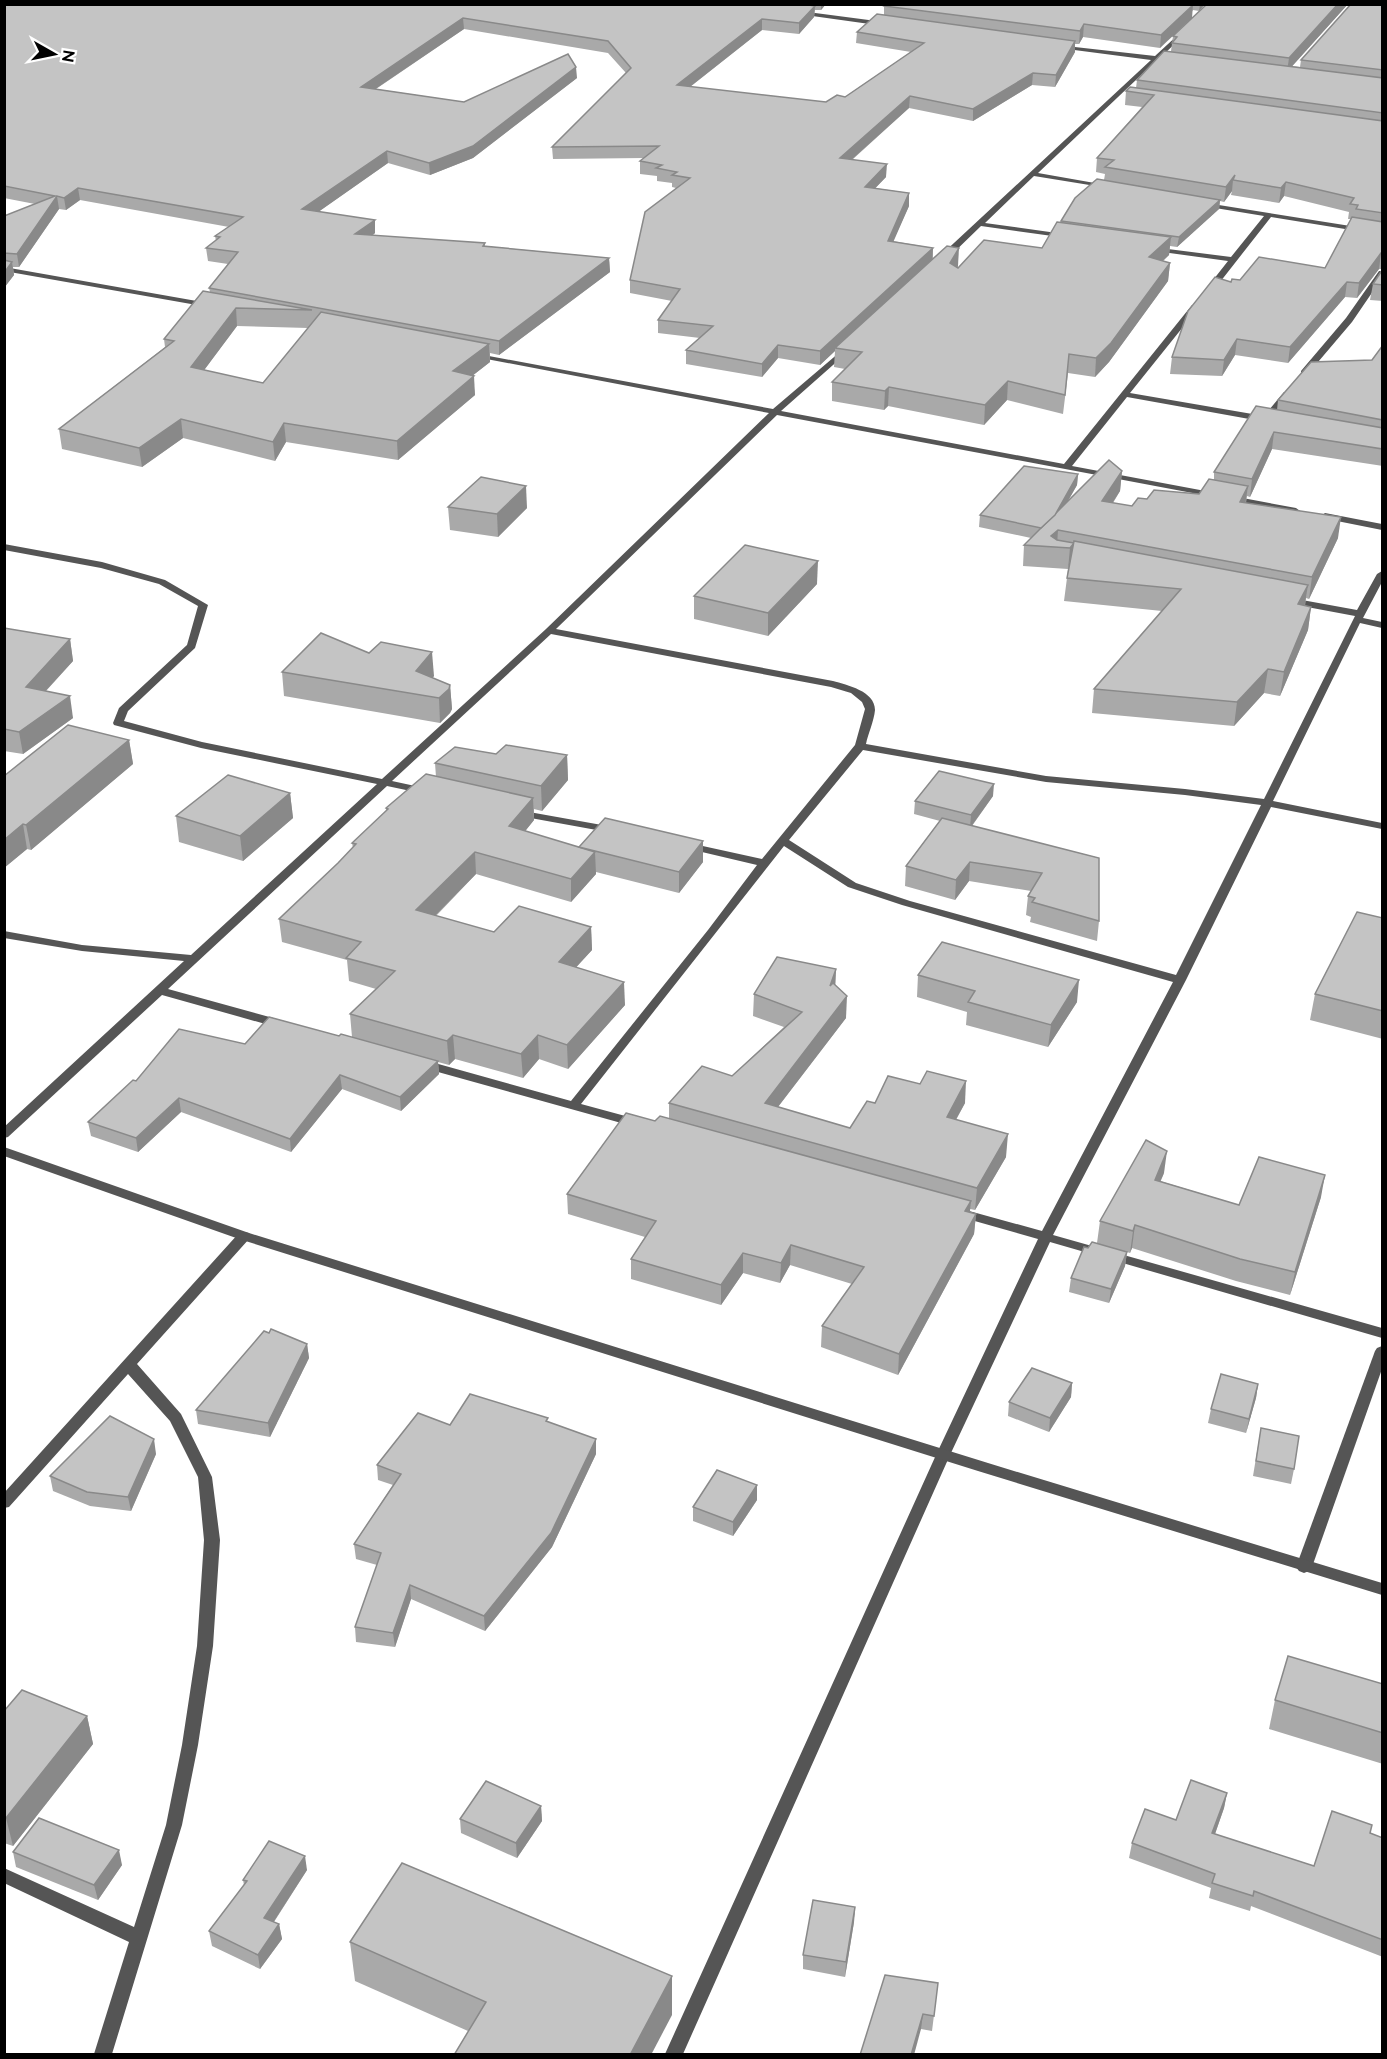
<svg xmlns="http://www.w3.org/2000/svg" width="1387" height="2059" viewBox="0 0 1387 2059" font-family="Raleway,sans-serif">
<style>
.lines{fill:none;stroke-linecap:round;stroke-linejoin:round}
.minor{fill:#555;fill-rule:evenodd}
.tertiary{fill:#555;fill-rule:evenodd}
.wall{fill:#a9a9a9;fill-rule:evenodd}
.shaded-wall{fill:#898989}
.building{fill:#c4c4c4;stroke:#898989;stroke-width:1.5}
</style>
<rect width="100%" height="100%" fill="#fff"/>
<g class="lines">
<!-- minor -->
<g class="minor">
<polygon points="800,11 884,22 887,24 884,26 798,14"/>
<polygon points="1180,33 1185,34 1161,57 1163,58 1163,60 1157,60 1038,173 1106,185 1108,186 1108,188 1034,176 985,223 1064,234 1068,236 1067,238 981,226 946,260 940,260 940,256 1151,60 1059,48 1057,45 1155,56"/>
<polygon points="1200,202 1382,231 1382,235 1271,217 1213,291 1210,291 1206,289 1228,261 1155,251 1152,251 1152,247 1231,257 1264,216 1203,206 1200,206"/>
<polygon points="4,267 208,303 212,305 208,307 4,271"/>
<polygon points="1379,271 1382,271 1382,278 1352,322 1307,375 1301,375 1301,371 1346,318"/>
<path d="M1192 305 1199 307 1130 393 1264 416 1284 392H1290V396L1269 421 1266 422 1127 397 1072 466 1296 508 1300 511 1299 513 777 415 556 629 833 681C847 685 875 691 875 710 874 721 868 734 866 744L1046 776 1185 789 1264 799 1355 616 1291 604 1286 601 1291 598 1357 610 1377 574 1382 571V582L1363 618 1382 622V628L1360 623 1273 801 1382 823V829L1271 807 1186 980 1053 1235 1382 1328V1338L1050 1242 950 1455 683 2054H665L936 1455 1038 1239 957 1216 955 1213 962 1209 1042 1231 1173 982 902 905 848 887 784 846 581 1104 640 1120 642 1123 640 1126H632L420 1067 418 1064 420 1061 424 1060 571 1101 708 930 757 865 685 848 684 846 685 844 689 843 762 859 855 745 865 709 862 702 851 693 831 687 551 634 392 781 429 789 430 791 429 793 425 794 387 786 168 989 284 1021 286 1024 284 1027H276L162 995 8 1137 4 1138V1127L184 961 82 951 4 938V931L82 945 191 955 377 784 201 748 114 725 113 723 119 708 187 645 198 606 159 584 101 568 4 550V544L102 562 165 580 208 605 195 648 128 711 124 721 202 742 382 779 546 629 769 413 476 357H473V353L773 409 847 346 851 348 850 350 781 411 1064 464ZM863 750 1046 782 1185 795 1261 805 1176 975 910 901 856 883 789 840Z"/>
<polygon points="1325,513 1382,524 1382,530 1322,518 1321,516"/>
<polygon points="518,810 613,827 618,830 613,833 514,815 513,813"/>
<polygon points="244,1232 249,1233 251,1236 249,1239 137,1364 181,1414 212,1477 220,1540 213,1646 198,1745 182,1825 112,2054 94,2054 129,1942 4,1883 4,1868 134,1927 166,1825 182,1745 197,1646 204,1540 198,1477 170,1421 128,1374 9,1507 4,1508 4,1493 239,1233"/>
<polygon points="1382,1346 1382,1369 1312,1567 1309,1571 1304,1573 1299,1571 1296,1567 1375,1351 1377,1348"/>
</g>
<!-- tertiary -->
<polygon class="tertiary" points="4,1147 249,1233 988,1463 1382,1583 1382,1595 978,1471 239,1239 4,1156"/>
</g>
<!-- wall -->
<g class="wall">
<path d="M4 4H826L821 10H815L814 17 799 34 762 30 690 87 826 102 845 97 911 52 856 43 857 32 884 15V6L886 4H1205L1199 11 1193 10 1160 48 1083 37 1079 44H1075V52L1055 87 1032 85 973 121 909 108 852 160 886 177 875 188 909 193V206L893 241 933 248V259L958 266 957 268H958L1042 248 1061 221 1104 180 1105 174 1096 172 1097 158 1142 107 1125 105 1126 91 1136 88 1137 80 1171 51 1173 36 1348 4 1292 66 1300 67 1301 60 1383 4V301L1370 300 1373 284 1382 269H1379L1357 298 1345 297 1288 363 1235 355 1222 376 1170 374 1172 357 1231 282 1325 268 1351 219H1348L1349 212 1284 196 1279 203 1231 195 1232 191 1224 202 1220 201 1219 209 1177 247 1170 246 1169 255 1163 261 1170 263 1168 281 1109 362 1095 377 1068 373 1063 414 1007 400 984 425 888 406 884 410 832 401V382L845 369 834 367 835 351 820 365 778 358 762 377 686 364V350L700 338 658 333V320L672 301 630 293V280L676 188 672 187V183L657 181V176L640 174V161L644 158 553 159 552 147 626 73 608 53 464 29 376 89 464 102 577 78 473 158 430 175 388 163 318 212 375 233 372 236 485 243V246L609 258 610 272 499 355 490 353V362L472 376 475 395 398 460 286 442 275 461 183 438 142 467 62 449 59 429 165 347 164 339 210 292 209 288 228 264 208 261 206 248 216 241 215 236 229 227 80 200 66 210 59 209 19 267H13L14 275 4 288V216L35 204 4 198ZM237 326 308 328 263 383 204 370Z"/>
<polygon points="1383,345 1383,466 1272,449 1250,497 1247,496 1246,503 1338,538 1309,599 1306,598 1305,606 1311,607 1308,630 1280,696 1264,693 1234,726 1092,713 1094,689 1162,611 1064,601 1067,578 1068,569 1023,566 1024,545 1031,538 979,527 980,515 1078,474 1077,485 1068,501 1122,471 1120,491 1113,503 1132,506 1147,499 1199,494 1214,479 1214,472 1277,410 1278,400 1372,360"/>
<polygon points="448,507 527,508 498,537 450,530"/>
<polygon points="817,584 768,636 694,619 694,596"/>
<polygon points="4,628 70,639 73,661 46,691 73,718 23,754 4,751"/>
<polygon points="369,653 434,676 432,678 450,685 452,709 450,713 440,723 284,696 282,672"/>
<polygon points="129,740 133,764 31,850 27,849 4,868 4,776"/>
<polygon points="496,754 567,755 568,780 542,811 534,809 534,820 525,831 579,847 703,841 703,862 679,893 596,872 596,874 571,902 476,874 436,916 494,932 591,927 592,950 576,967 625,1005 568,1069 539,1059 523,1078 455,1059 449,1065 438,1062 439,1074 401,1111 342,1089 291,1152 181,1112 138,1152 91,1136 88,1122 136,1081 245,1044 339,1036 352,1037 350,1014 376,989 349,981 347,960 282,942 279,919 338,863 353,848 352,843 386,811 386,808 436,777 435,763"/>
<polygon points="290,793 293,818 243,861 179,842 176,816"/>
<polygon points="993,796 972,826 1099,858 1099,921 1097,941 1030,922 1031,917 1026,915 1028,896 1031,891 969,881 955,900 905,886 906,866 940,821 914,814 915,801"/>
<polygon points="1383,918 1383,1039 1310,1020 1315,994"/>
<polygon points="836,969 835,986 846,1018 778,1107 850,1128 875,1103 965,1103 956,1120 1006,1157 975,1210 970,1209 970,1212 976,1214 974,1234 898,1375 821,1347 822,1326 852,1284 790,1265 780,1283 743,1273 721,1305 631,1279 631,1259 645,1237 568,1214 567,1194 655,1121 669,1118 669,1103 732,1076 784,1027 753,1016 754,994"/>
<polygon points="918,975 1077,1002 1048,1047 966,1025 967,1012 917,997"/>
<polygon points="1164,1173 1160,1181 1239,1205 1321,1197 1290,1295 1236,1281 1132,1248 1130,1253 1127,1252 1125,1266 1109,1303 1069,1292 1071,1278 1088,1248 1097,1243 1100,1221"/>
<polygon points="307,1344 309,1358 270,1437 198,1424 196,1410"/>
<polygon points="1072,1383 1071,1397 1049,1432 1008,1416 1009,1402"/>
<polygon points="1258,1384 1256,1398 1246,1433 1208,1423 1211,1409"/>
<polygon points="548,1422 596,1439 596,1454 552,1547 485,1631 411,1599 395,1647 356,1642 355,1627 377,1565 356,1559 354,1544 393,1485 378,1480 377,1465 450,1425"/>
<polygon points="1261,1428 1294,1469 1291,1484 1253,1476"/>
<polygon points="156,1454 131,1511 90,1506 53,1491 50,1476"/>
<polygon points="757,1500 733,1536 693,1521 693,1507"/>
<polygon points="1383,1684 1383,1764 1269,1729 1275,1700"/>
<polygon points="4,1711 87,1716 93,1744 13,1846 4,1843"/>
<polygon points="1227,1793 1224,1808 1215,1834 1314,1866 1370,1833 1383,1838 1383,1957 1251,1906 1250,1911 1209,1898 1211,1888 1129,1858 1132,1843"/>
<polygon points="541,1806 542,1821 517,1858 461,1833 460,1819"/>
<polygon points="13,1852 122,1865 98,1900 16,1867"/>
<polygon points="307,1870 274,1922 279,1924 282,1939 260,1969 212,1946 209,1931 244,1885 243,1880"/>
<polygon points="855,1907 854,1922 845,1977 803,1969 803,1955"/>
<polygon points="350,1942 672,2015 468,2031 355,1981"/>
<polygon points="938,1983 932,2031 921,2029 860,2055"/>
</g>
<!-- shaded-wall -->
<g class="shaded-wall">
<polygon points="821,4 826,4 821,10"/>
<polygon points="1200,4 1205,4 1199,11"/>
<polygon points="1338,4 1348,4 1287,72 1289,58"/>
<polygon points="1193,5 1192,18 1160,48 1161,35"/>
<polygon points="815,6 814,17 799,34 799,23"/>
<polygon points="463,18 464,29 362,98 361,87"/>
<polygon points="762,19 762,30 677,97 677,85"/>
<polygon points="1084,24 1083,37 1079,44 1080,31"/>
<polygon points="1075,41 1075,52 1055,87 1056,75"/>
<polygon points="576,67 577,78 473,158 430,175 429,163"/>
<polygon points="1033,73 1032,85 973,121 973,109"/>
<polygon points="910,96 909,108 840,170 840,158"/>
<polygon points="387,151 388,163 304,222 302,209"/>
<polygon points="887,164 886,177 865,199 865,187"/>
<polygon points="1235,175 1233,180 1232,191 1224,202 1226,187"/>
<polygon points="1286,182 1284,196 1279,203 1281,188"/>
<polygon points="78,188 80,200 66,210 64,198"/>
<polygon points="909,193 909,206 888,254 888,241"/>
<polygon points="57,196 59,209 19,267 17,254"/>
<polygon points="1220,200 1219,209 1177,247 1179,237"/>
<polygon points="375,220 375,233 356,247 355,234"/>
<polygon points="1171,237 1169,255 1147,275 1149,257"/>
<polygon points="933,248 932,261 835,348 835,351 820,365 820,351"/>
<polygon points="959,248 958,266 949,281 950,263"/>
<polygon points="1381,253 1379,269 1357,298 1359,283"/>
<polygon points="609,258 610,272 499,355 499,341"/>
<polygon points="12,262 14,275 4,288 4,273"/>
<polygon points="1170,263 1168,281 1109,362 1095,377 1096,358"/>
<polygon points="1347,282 1345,297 1288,363 1290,347"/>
<polygon points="236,308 237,326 193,385 191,367"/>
<polygon points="1237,339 1235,355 1222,376 1224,360"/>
<polygon points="489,344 490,362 454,390 453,371"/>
<polygon points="778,345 778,358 762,377 762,364"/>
<polygon points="474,376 475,395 398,460 397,441"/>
<polygon points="1008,381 1007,400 984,425 985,405"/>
<polygon points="889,387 888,406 884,410 885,391"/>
<polygon points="181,419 183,438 142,467 139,448"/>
<polygon points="284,423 286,442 275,461 273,442"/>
<polygon points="1274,432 1272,449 1250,497 1252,479"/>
<polygon points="1122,471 1120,491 1100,522 1102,501"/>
<polygon points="1078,474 1077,485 1045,541 1046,529"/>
<polygon points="526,486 527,508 498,537 497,514"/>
<polygon points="1248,486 1245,506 1240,502"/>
<polygon points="1341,517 1338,538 1309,599 1312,577"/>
<polygon points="1058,530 1057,547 1051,536"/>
<polygon points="1074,543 1068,569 1070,548"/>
<polygon points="818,561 817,584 768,636 768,613"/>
<polygon points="1308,585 1304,609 1298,604"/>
<polygon points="1311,607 1308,630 1280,696 1284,672"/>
<polygon points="70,639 73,661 29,709 26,687"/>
<polygon points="432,652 434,676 418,695 416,671"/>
<polygon points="1268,669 1264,693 1234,726 1237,702"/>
<polygon points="450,685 452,709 450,713 440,723 439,698"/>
<polygon points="70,696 73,718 23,754 19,732"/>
<polygon points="129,740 133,764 31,850 26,825"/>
<polygon points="567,755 568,780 542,811 541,786"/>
<polygon points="994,784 993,796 970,828 971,815"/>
<polygon points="290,793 293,818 243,861 240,836"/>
<polygon points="533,798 534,820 511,849 509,826"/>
<polygon points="23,824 27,849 4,868 4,840"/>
<polygon points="703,841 703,862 679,893 679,872"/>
<polygon points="475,852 476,874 418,933 416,910"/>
<polygon points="595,852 596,874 571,902 571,879"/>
<polygon points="970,862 969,881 955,900 956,880"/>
<polygon points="591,927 592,950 560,985 559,962"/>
<polygon points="836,969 835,991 830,986"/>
<polygon points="1079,980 1077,1002 1048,1047 1051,1025"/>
<polygon points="624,982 625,1005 568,1069 567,1045"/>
<polygon points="847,996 846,1018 764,1125 765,1103"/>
<polygon points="453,1035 455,1059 449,1065 447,1041"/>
<polygon points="538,1035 539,1059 523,1078 521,1054"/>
<polygon points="438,1061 439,1074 401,1111 400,1097"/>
<polygon points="340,1075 342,1089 291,1152 290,1139"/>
<polygon points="966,1081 965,1103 945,1139 947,1117"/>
<polygon points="179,1098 181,1112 138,1152 136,1138"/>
<polygon points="1008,1134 1006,1157 975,1210 977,1188"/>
<polygon points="1167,1151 1164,1173 1152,1202 1155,1180"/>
<polygon points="1325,1175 1321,1197 1290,1295 1295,1272"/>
<polygon points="971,1201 969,1221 965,1211"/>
<polygon points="976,1214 974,1234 898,1375 899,1354"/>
<polygon points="1135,1225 1132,1248 1130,1253 1133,1231"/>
<polygon points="791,1245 790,1265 780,1283 781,1263"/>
<polygon points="1127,1252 1125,1266 1109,1303 1111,1289"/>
<polygon points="743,1253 743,1273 721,1305 721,1285"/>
<polygon points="307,1344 309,1358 270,1437 268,1423"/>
<polygon points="1072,1383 1071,1397 1049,1432 1050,1418"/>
<polygon points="1258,1384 1256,1398 1246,1433 1249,1419"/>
<polygon points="154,1439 156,1454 131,1511 128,1497"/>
<polygon points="596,1439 596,1454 552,1547 485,1631 484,1616"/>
<polygon points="757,1485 757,1500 733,1536 733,1522"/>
<polygon points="410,1585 411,1599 395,1647 393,1633"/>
<polygon points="87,1716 93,1744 13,1846 6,1818"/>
<polygon points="1227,1793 1224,1808 1210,1848 1212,1833"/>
<polygon points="541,1806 542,1821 517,1858 516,1843"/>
<polygon points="119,1850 122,1865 98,1900 94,1885"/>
<polygon points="305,1856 307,1870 267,1932 264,1918"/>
<polygon points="855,1907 854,1922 845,1977 846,1962"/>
<polygon points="279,1924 282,1939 260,1969 258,1955"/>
<polygon points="672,1976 672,2015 651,2055 630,2055"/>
<polygon points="923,2014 921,2029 914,2055 911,2055"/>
</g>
<!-- building -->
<g class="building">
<polygon points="4,4 803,4 815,6 799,23 762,19 677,85 826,102 837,95 845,97 924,43 857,32 877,14 1075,41 1056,75 1033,73 973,109 910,96 840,158 887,164 865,187 909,193 888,241 933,248 820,351 778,345 762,364 686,350 713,326 658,320 680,289 630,280 645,212 690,178 672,175 677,172 656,168 662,165 640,161 659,146 552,147 631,68 608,41 463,18 361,87 464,102 568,54 576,67 473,146 429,163 387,151 302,209 375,220 355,234 485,243 483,246 609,258 499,341 209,288 238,252 206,248 220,237 215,236 243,217 78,188 64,198 57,196 17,254 4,253 4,216 55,196 4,186"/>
<polygon points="886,4 1192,4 1193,5 1161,35 1084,24 1080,31 884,6"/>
<polygon points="1207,4 1338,4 1289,58 1172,43 1177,37 1173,36"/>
<polygon points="1351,4 1383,4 1383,70 1301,60"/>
<polygon points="1164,51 1383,78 1383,113 1137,80"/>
<polygon points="1130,87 1383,121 1383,213 1356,209 1358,205 1350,204 1354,198 1286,182 1281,188 1233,180 1235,175 1226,187 1105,167 1114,160 1097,158 1154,95 1126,91"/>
<polygon points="1097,179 1220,200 1179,237 1061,221 1075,198"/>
<polygon points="1352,217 1383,222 1383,254 1381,253 1359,283 1347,282 1290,347 1237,339 1224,360 1172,357 1188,311 1215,277 1231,282 1232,279 1240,280 1259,257 1325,268"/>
<polygon points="1057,222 1171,237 1149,257 1170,263 1111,343 1096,358 1069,354 1065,395 1008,381 985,405 889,387 885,391 832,382 862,352 835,348 947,246 959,248 950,263 958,268 984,240 1042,248"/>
<polygon points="4,260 12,262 4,273"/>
<polygon points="1383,269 1383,285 1373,284"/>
<polygon points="203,291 312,310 236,308 191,367 263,383 321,312 489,344 453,371 474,376 397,441 284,423 273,442 181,419 139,448 59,429 174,341 164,339"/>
<polygon points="1383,345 1383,420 1278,400 1311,362 1372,360"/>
<polygon points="1256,406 1383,428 1383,449 1274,432 1252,479 1214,472"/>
<polygon points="1109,460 1122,471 1102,501 1132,506 1138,498 1147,499 1154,490 1199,494 1209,479 1248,486 1240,502 1341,517 1312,577 1058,530 1051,536 1057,540 1074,543 1070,548 1024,545"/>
<polygon points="1024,466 1078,474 1055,515 1041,528 980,515"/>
<polygon points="481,477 526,486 497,514 448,507"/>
<polygon points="1074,541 1308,585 1298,604 1311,607 1284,672 1268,669 1237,702 1094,689 1181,589 1067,578"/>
<polygon points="745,545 818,561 768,613 694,596"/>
<polygon points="4,628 70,639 26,687 70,696 19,732 4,729"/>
<polygon points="321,633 369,653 381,642 432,652 416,671 450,685 449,689 439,698 282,672"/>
<polygon points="68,725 129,740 26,825 23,824 4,840 4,776"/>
<polygon points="506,745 567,755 541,786 435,763 455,747 496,754"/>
<polygon points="939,771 994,784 971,815 915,801"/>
<polygon points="426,774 533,798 509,826 595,852 571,879 475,852 416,910 494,932 519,906 591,927 559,962 624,982 567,1045 538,1035 521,1054 453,1035 447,1041 350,1014 395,971 346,958 361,942 279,919 338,863 356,844 352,843 388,809 386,808"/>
<polygon points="228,775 290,793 240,836 176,816"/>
<polygon points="605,818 703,841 679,872 579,847"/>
<polygon points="942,818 1099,858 1099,921 1032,902 1035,898 1028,896 1042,873 970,862 956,880 906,866"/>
<polygon points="1357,912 1383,918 1383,1011 1315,994"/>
<polygon points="942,942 1079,980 1051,1025 968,1002 975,991 918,975"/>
<polygon points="777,957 836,969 830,986 833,983 847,996 765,1103 850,1128 867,1101 875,1103 888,1076 920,1084 927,1071 966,1081 947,1117 1008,1134 977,1188 669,1103 702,1066 732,1076 802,1012 754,994"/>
<polygon points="269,1017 339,1036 341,1034 438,1061 400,1097 340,1075 290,1139 179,1098 136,1138 88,1122 133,1080 136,1081 179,1029 245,1044"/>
<polygon points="626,1113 655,1121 660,1116 971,1201 965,1211 976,1214 899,1354 822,1326 864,1267 791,1245 781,1263 743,1253 721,1285 631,1259 656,1221 567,1194"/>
<polygon points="1146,1140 1167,1151 1155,1180 1239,1205 1259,1157 1325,1175 1295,1272 1240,1259 1135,1225 1133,1231 1100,1221"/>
<polygon points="1092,1242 1127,1252 1111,1289 1071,1278 1084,1247 1088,1248"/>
<polygon points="271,1329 307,1344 268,1423 196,1410 264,1331 269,1333"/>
<polygon points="1032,1368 1072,1383 1050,1418 1009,1402"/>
<polygon points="1221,1374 1258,1384 1249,1419 1211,1409"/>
<polygon points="470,1394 548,1418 546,1421 596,1439 551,1533 484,1616 410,1585 393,1633 355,1627 381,1553 354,1544 401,1474 377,1465 418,1413 450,1425"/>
<polygon points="110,1416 154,1439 128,1497 87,1492 50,1476"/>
<polygon points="1261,1428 1299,1436 1294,1469 1256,1461"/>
<polygon points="717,1470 757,1485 733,1522 693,1507"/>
<polygon points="1288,1656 1383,1684 1383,1733 1275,1700"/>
<polygon points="22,1690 87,1716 6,1818 4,1817 4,1711"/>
<polygon points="1191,1780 1227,1793 1212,1833 1314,1866 1332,1811 1372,1825 1370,1833 1383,1838 1383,1940 1254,1891 1253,1896 1212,1883 1215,1874 1132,1843 1145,1809 1176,1820"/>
<polygon points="486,1781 541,1806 516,1843 460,1819"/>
<polygon points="39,1818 119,1850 94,1885 13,1852"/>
<polygon points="269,1841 305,1856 264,1918 279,1924 258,1955 209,1931 247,1881 243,1880"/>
<polygon points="402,1863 672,1976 630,2055 454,2055 486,2002 350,1942"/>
<polygon points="813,1900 855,1907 846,1962 803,1955"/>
<polygon points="885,1975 938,1983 934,2016 923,2014 911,2055 860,2055"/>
</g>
<!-- border -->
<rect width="1387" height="2059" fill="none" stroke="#000000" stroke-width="12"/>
<!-- north arrow -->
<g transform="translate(54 54) rotate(99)" stroke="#ffffff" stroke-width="4.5" paint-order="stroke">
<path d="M0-4.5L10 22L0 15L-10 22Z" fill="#000000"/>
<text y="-9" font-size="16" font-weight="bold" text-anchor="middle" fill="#000000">N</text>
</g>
</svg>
